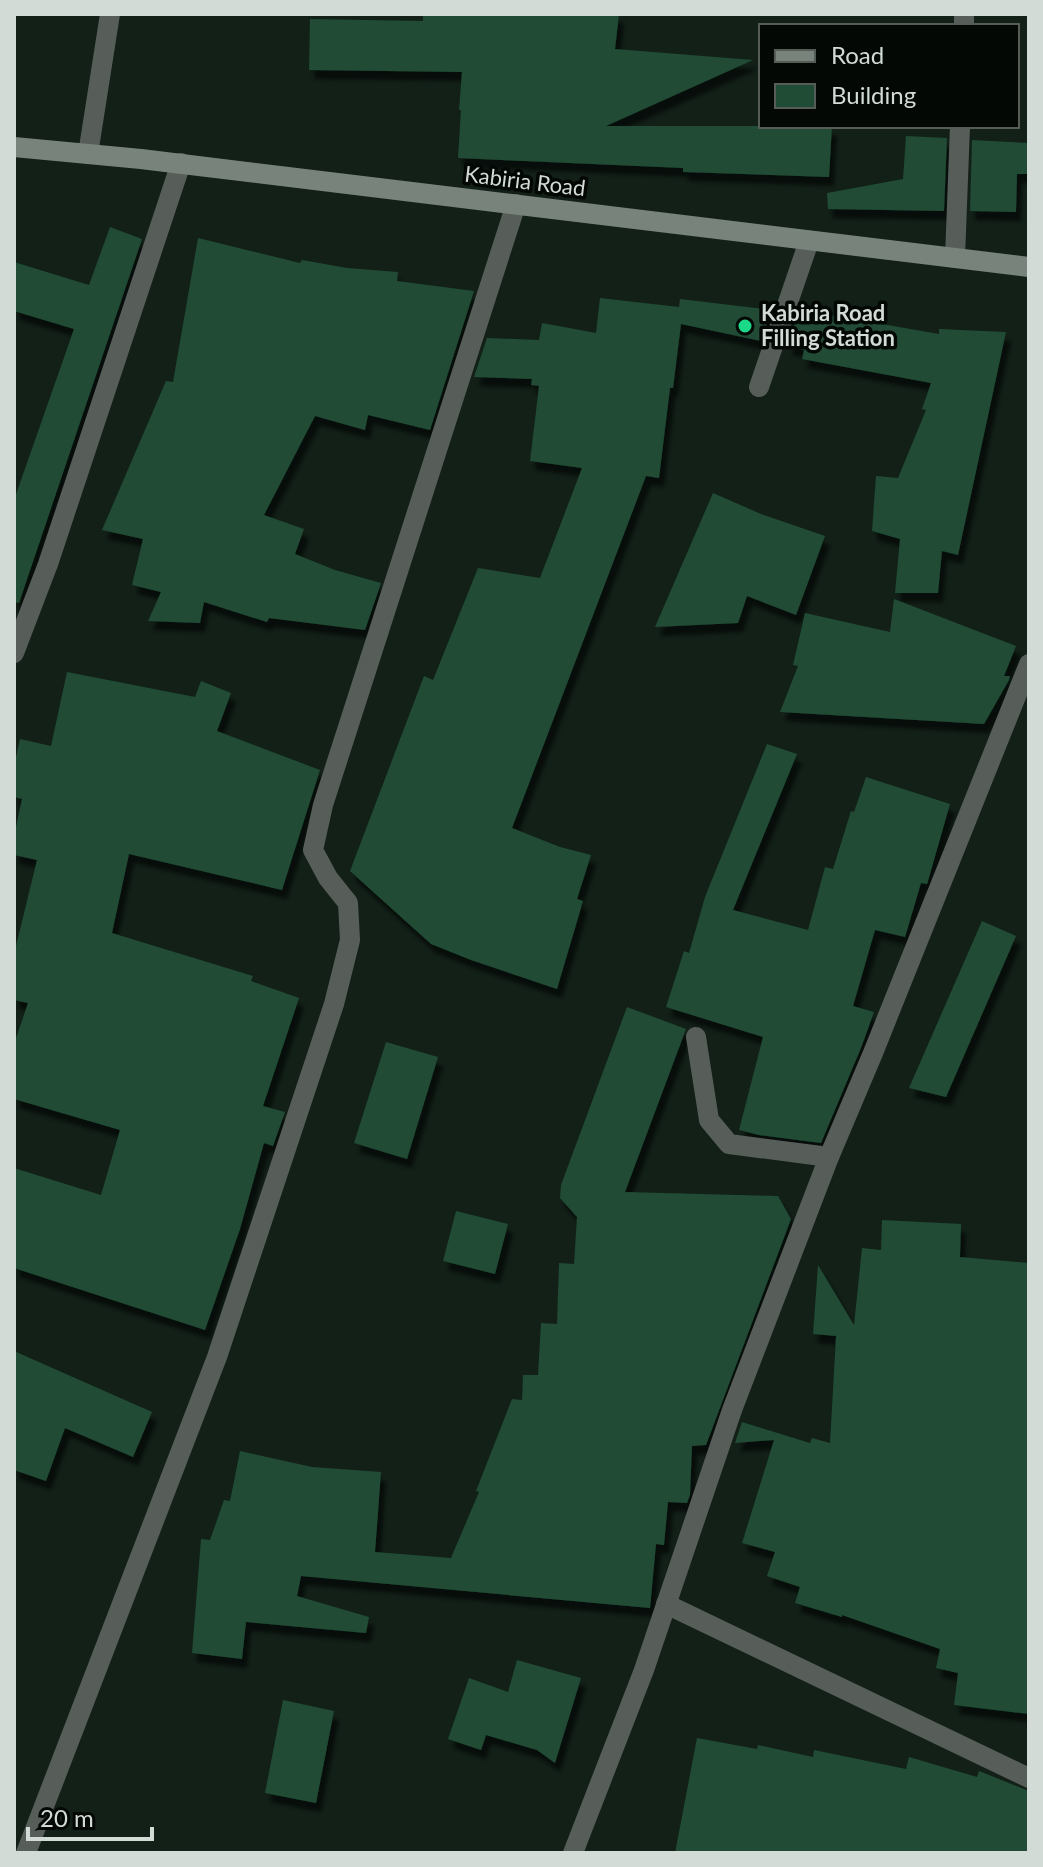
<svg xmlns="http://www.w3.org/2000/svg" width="1043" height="1867" viewBox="0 0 1043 1867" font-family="Lato,sans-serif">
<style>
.building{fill:#204b34;filter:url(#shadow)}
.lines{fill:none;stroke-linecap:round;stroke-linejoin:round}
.service{stroke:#575e59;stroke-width:20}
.minor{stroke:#575e59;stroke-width:20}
.secondary{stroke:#78837c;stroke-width:20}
.poi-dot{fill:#1ad988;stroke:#040805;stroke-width:3}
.labels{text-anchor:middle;stroke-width:7;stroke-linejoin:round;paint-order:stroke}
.street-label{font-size:22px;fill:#d2dbd5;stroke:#040805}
.poi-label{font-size:22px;font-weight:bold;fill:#d2dbd5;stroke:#040805;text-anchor:start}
</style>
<defs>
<filter id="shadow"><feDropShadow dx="5" dy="9" stdDeviation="2" flood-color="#0009"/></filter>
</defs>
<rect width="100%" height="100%" fill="#122018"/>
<!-- building -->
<g class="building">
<polygon points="423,14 619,14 615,49 753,60 606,126 832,126 829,177 683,172 683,168 458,158 461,110 459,110 462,72 309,70 310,19 423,21"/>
<polygon points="906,136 947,138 944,211 828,209 827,193 903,179"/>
<polygon points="972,140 1029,143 1029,174 1017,174 1016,212 970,211"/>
<polygon points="110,227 142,239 19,603 14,602 14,500 74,329 14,311 14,262 89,285"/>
<polygon points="198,238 300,263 302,260 347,268 398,272 397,281 474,291 430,430 368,415 365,430 315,416 264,515 304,529 295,554 335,570 381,583 365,630 269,618 267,622 204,602 200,623 148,621 161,592 132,585 143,539 102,530 166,381 173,382"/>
<polygon points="600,298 679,307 680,299 772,310 761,341 681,324 673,388 670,388 659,478 646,476 512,828 560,847 591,855 577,899 583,901 557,989 471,960 431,944 350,871 424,676 433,680 478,568 540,578 582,468 530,461 539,386 531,385 532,379 474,377 487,338 539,340 542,323 596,333"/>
<polygon points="807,311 939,334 939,329 1006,332 958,555 942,551 938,593 895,593 900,539 872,531 876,476 898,478 926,410 922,409 931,383 802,359 804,350 787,346 798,313 807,314"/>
<polygon points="713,493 761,514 825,536 796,615 747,596 738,623 655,627"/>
<polygon points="894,599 1016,646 1004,676 1010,676 1009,680 984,724 780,712 798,666 793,665 805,613 890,632"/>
<polygon points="67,672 195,697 201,681 231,693 217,731 320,770 282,890 129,854 112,933 253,976 251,981 299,998 263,1106 285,1112 273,1146 264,1143 240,1229 205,1330 14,1268 14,1168 101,1195 120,1130 14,1099 14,1044 28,1003 14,1000 14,954 37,860 14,855 14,836 22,799 14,797 14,766 20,739 51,746"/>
<polygon points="767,744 797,754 733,910 808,930 825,867 833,869 851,811 854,812 866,777 950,804 928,881 927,884 921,883 905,937 875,930 853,1006 874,1012 861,1048 821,1143 759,1135 739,1130 763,1037 666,1007 684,951 689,953 705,897"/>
<polygon points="982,921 1016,936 946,1097 909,1088"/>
<polygon points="627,1007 686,1029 625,1192 778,1196 791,1219 706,1445 692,1446 690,1495 687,1503 668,1502 664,1545 656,1544 650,1608 301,1576 297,1596 369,1617 366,1633 246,1622 242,1659 192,1653 201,1539 210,1540 224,1500 230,1501 240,1451 312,1467 381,1472 375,1552 451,1558 479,1492 476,1491 512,1399 522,1400 523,1375 538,1375 541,1323 557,1324 559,1263 574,1264 577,1217 560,1198 561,1185"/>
<polygon points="386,1042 438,1057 407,1159 354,1143"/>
<polygon points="456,1211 508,1224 495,1274 443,1261"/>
<polygon points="882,1220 961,1224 960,1257 1029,1263 1029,1714 954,1705 958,1673 936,1668 940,1649 842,1615 842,1617 795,1603 800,1587 767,1576 775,1552 742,1543 774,1440 735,1443 742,1422 810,1443 812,1438 830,1443 836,1336 813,1334 818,1265 854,1325 862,1248 881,1250"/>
<polygon points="14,1351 152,1412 133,1457 65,1428 46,1481 14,1470"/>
<polygon points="517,1660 581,1678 555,1763 537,1750 486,1735 481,1750 448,1739 469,1678 508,1692"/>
<polygon points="283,1700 334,1711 316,1803 265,1793"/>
<polygon points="697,1738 757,1749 758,1745 813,1757 814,1750 906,1769 909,1757 977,1777 979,1771 1029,1791 1029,1853 675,1853"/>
</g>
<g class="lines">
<!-- service -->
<g class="service">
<polyline points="759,387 809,241"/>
<polyline points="696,1037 709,1120 729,1144 829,1157"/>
</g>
<!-- minor -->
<g class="minor">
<polyline points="964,26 964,14"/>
<polyline points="88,154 110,14"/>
<polyline points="955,258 960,126"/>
<polyline points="14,653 48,564 181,163"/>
<polyline points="666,1604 1029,1778"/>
<polyline points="26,1853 217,1357 334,1004 350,940 348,903 328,878 313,850 323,805 516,204"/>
<polyline points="573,1853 644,1670 732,1410 829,1157 873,1053 1029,664"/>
</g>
<!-- secondary -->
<polyline class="secondary" points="14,147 141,159 1029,267"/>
</g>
<!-- markers -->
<circle class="poi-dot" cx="745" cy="326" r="8"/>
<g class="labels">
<!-- street labels -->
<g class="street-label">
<text transform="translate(525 181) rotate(7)" y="8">Kabiria Road</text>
</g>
<!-- poi labels -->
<g class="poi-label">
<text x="761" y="321">Kabiria Road<tspan x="761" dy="25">Filling Station</tspan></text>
</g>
</g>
<!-- border -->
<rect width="1043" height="1867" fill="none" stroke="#d2dbd5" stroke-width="32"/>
<!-- legend -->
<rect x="759" y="24" width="260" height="104" fill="#040805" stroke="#565c58" stroke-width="2"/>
<rect x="775" y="50" width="40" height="12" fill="#78837c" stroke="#565c58" stroke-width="2"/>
<text x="831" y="64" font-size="24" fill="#d2dbd5">Road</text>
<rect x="775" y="84" width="40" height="24" fill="#204b34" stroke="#565c58" stroke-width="2"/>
<text x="831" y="104" font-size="24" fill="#d2dbd5">Building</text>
<!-- scale -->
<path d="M28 1827v12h124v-12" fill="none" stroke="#d2dbd5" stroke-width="4"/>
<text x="40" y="1827" font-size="24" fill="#d2dbd5" stroke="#040805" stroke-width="6" paint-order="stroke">20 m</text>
</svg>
